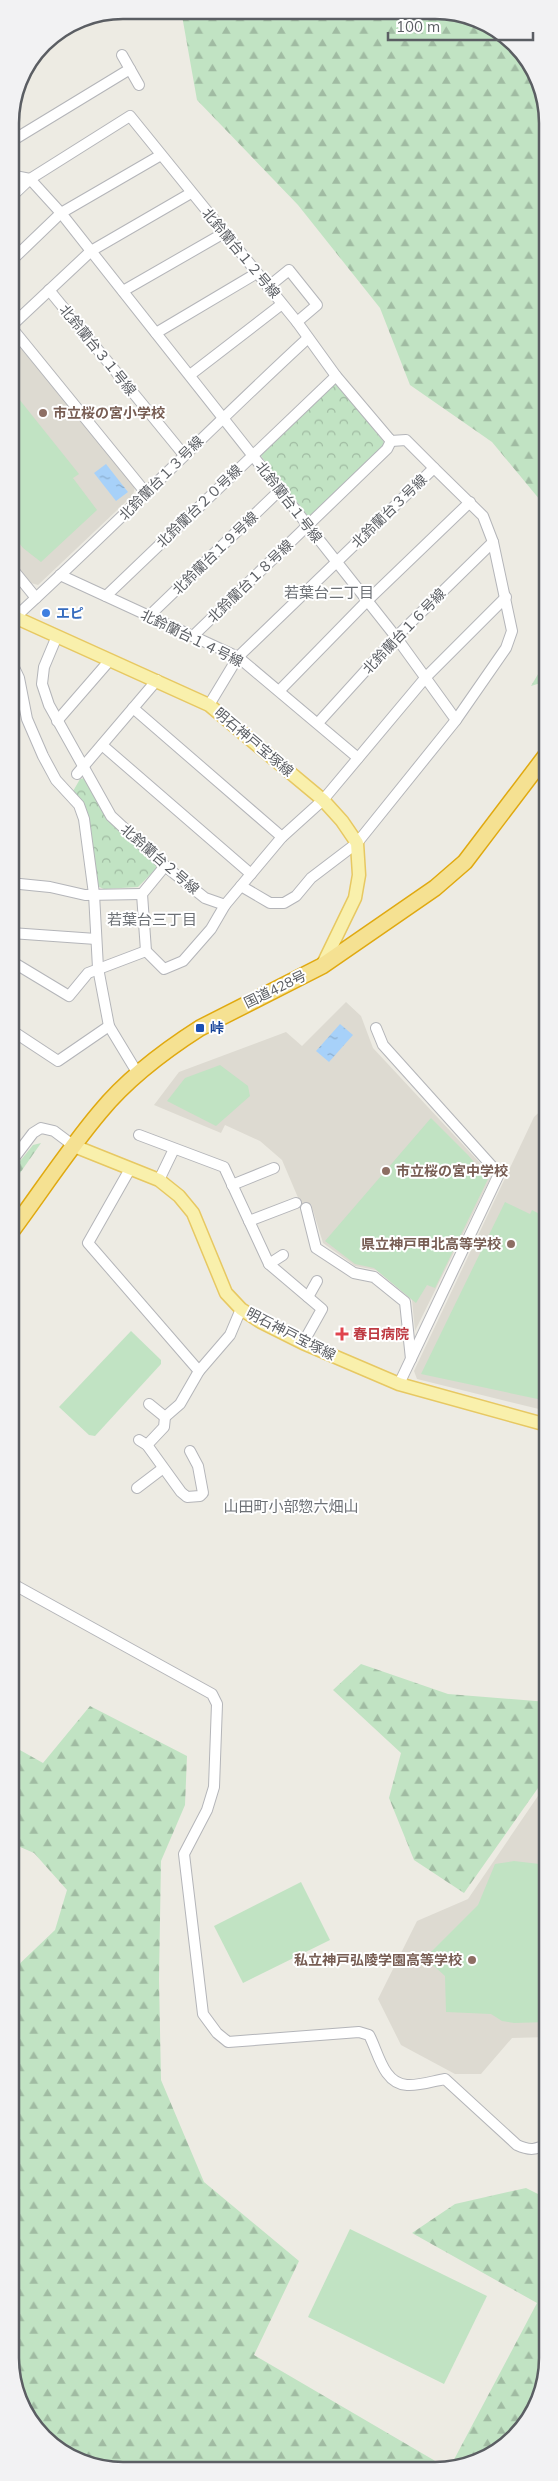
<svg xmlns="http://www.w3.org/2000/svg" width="558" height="2481" viewBox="0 0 558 2481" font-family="Mulish,'Noto Sans JP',sans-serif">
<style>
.education{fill:#dddad1}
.forest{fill:url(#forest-firs)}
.park{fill:url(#park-crowns)}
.pitch{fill:#c1e3c3}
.water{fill:url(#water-ripples)}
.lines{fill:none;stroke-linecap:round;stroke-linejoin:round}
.minor-casing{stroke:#b4b5b9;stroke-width:12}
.major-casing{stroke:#e7c862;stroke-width:15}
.highway-casing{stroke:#e0a910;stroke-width:18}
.minor{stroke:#fff;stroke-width:10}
.major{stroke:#f9f0ac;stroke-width:12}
.highway{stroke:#f5e192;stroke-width:15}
.education-dot{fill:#8d6e63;stroke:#fff;stroke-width:2}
.shop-dot{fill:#3f7fe0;stroke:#fff;stroke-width:2}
.transit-dot{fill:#1a4fb4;stroke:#fff;stroke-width:2}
.health-dot{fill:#e0444e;stroke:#fff;stroke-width:2}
.labels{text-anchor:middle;stroke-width:4;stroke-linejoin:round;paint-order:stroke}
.street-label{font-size:14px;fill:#5b5e63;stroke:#fff}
.education-label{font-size:14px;font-weight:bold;fill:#785e54;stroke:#fff;text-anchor:start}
.shop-label{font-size:14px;font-weight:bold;fill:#366cbe;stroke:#fff;text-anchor:start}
.transit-label{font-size:14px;font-weight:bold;fill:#164399;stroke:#fff;text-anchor:start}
.health-label{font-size:14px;font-weight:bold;fill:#be3a42;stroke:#fff;text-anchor:start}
.neighbourhood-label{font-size:15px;fill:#6c7075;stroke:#fff}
.rim{fill:none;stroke:#5b5e63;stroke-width:2.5}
</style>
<defs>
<pattern id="forest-firs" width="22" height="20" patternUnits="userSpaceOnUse" patternTransform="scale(1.25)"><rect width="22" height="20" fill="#c1e3c3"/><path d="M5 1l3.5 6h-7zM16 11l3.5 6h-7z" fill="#a0bba2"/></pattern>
<pattern id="park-crowns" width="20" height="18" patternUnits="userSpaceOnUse" patternTransform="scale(1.25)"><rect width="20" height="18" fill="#c1e3c3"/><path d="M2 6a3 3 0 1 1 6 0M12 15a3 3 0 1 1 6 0" fill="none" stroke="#a0bba2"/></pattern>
<pattern id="water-ripples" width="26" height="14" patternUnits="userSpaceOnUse" patternTransform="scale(1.25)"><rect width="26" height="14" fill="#a7d1f9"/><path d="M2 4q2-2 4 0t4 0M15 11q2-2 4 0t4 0" fill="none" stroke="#8badcd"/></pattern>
</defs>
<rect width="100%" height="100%" fill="#edebe3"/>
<!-- education -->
<g class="education">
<polygon points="10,337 15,338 135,487 133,495 38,585 31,583 10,558"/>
<polygon points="346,1002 361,1016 373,1048 481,1164 490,1179 415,1331 412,1300 376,1270 355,1266 323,1243 311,1204 302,1207 282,1160 260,1141 225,1125 221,1133 154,1105 179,1072 286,1032 302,1046"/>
<polygon points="547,1105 547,1411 417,1379 414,1371 534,1117"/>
<polygon points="540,1793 548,1793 548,2037 512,2038 481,2074 455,2074 401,2045 378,1999 417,1921 468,1899"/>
</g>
<!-- forest -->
<g class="forest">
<polygon points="181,10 457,12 520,48 547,108 547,516 540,500 492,442 410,385 380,308 298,205 197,100"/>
<polygon points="547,659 547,681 531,686"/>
<polygon points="41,1143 11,1186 11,1172 33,1145"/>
<polygon points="361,1664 448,1694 548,1702 548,1786 538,1788 464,1893 414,1860 389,1798 401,1753 333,1690"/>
<polygon points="90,1706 187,1756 185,1805 161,1861 159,1979 161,2080 204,2182 299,2261 254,2355 449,2469 537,2303 412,2233 455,2204 526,2188 548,2199 548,2365 520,2433 491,2456 450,2470 101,2469 43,2438 11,2373 11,1969 13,1970 55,1930 67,1890 34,1853 11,1843 11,1745 43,1763"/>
</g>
<!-- park -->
<g class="park">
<polygon points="332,384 337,384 384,442 383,448 313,515 307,515 261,456 263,449"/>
<polygon points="84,778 107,818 156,864 156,869 138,887 104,889 97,886 72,793 80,779"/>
</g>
<!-- pitch -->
<g class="pitch">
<polygon points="19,399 79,474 73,478 97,510 41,562 23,548 10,531 10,405"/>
<polygon points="220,1065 248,1086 250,1096 216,1126 167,1101 185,1078"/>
<polygon points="431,1118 468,1155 488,1179 435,1288 427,1285 416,1303 374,1268 355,1264 325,1241"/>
<polygon points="505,1202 530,1214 532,1210 547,1218 547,1401 421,1374"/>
<polygon points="131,1331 161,1360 161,1364 95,1436 89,1435 59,1407"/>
<polygon points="514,1861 548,1865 548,2022 514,2023 502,2021 491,2014 446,2012 445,1976 425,1958 478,1905 495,1864"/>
<polygon points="301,1882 330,1940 243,1983 214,1926"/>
<polygon points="350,2229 487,2296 444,2384 308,2317"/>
</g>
<!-- water -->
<g class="water">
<polygon points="106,464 128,492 116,501 94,473"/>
<polygon points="340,1024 353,1035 329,1062 316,1051"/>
</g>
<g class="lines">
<defs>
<g id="minor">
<polyline points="122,55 139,85"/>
<polyline points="10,142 130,69"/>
<polyline points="10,175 30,179 61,213 396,637 456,720 357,843 311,878 296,896 284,903 270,903 241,886"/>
<polyline points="10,198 30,179 130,116 297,322 336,376 391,441 406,440 434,468"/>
<polyline points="10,262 61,213 161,155"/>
<polyline points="268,287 289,270 317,305 297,322"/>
<polyline points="49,290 184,455"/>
<polyline points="123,291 224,233"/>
<polyline points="10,327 91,251 191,193"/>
<polyline points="11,327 146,493"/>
<polyline points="156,333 257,273"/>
<polyline points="190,375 282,304"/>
<polyline points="10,566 36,598"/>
<polyline points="60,575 238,657 358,758"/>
<polyline points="106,596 336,376"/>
<polyline points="149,616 280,490"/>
<path d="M11 621C112 529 207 431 308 338"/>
<polyline points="57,636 44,667 42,684 49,705 111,816 165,866 205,898 225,905 282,837 323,800 426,677 506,597"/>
<polyline points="193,636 387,449 391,441"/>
<polyline points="10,659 19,678 27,719 43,756 56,780 79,805 84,819 94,894 98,968 109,1026 138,1074"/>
<polyline points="280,690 367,601 470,502"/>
<polyline points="209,705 238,657 434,468 483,516 493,542 512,631 506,648 456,720"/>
<polyline points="133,708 282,837"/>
<polyline points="57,721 110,660"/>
<polyline points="318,723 396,637 493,542"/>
<polyline points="102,745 251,874"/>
<polyline points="77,774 157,680"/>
<polyline points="165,866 142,894 146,951 164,969 183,961 211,929 225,905"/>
<polyline points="10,883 50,887 85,895 142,894"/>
<polyline points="11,933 96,939"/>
<polyline points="11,961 69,996 88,973 146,951"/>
<polyline points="376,1028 383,1045 499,1174 399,1384"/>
<polyline points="11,1030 58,1061 109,1026"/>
<polyline points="11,1109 11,1110"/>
<polyline points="139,1135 224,1167 269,1264 322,1309 303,1343"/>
<polyline points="11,1162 33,1133 41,1128 54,1131 74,1146"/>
<polyline points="130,1169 88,1243 199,1371"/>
<polyline points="159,1180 174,1149"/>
<polyline points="232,1185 274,1168"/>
<polyline points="306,1208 316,1248 354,1273 374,1277 405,1302 411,1359"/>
<polyline points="249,1221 296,1203"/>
<polyline points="269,1264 283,1255"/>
<polyline points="308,1297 317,1281"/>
<polyline points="149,1404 165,1417"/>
<polyline points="139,1440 147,1445 181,1492 187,1497 200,1496 203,1493 198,1466 190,1451"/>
<polyline points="147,1445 164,1427 165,1417 180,1404 199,1371 230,1335 241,1309"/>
<polyline points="137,1488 162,1469"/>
<path d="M11 1583 212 1694 217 1704 214 1787 207 1810 184 1854 203 2014 217 2033 228 2042 359 2032 369 2035C378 2051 383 2084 407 2085 419 2086 433 2081 445 2079L517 2145C530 2151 536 2150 548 2143"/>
</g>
<g id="major">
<polyline points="10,615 209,705 323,800 342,821 357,843 359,875 355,898 322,966"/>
<polyline points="74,1146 159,1180 179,1196 193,1213 226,1293 241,1309 261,1322 303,1343 399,1384 547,1425"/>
</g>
<path id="highway" d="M11 1232C40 1193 68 1150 100 1112 127 1079 164 1051 200 1028L322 966 435 888 465 862 547 754"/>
</defs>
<!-- minor casing -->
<use href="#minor" class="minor-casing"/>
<!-- major casing -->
<use href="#major" class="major-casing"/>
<!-- highway casing -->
<use href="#highway" class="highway-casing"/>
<!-- minor -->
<use href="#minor" class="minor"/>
<!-- major -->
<use href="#major" class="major"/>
<!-- highway -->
<use href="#highway" class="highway"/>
</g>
<!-- markers -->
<g class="education-dot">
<circle cx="43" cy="413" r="5"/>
<circle cx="386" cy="1171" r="5"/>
<circle cx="511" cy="1244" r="5"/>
<circle cx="472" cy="1960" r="5"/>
</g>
<circle class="shop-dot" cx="46" cy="613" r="5"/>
<rect class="transit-dot" x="195" y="1023" width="10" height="10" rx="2.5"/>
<path class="health-dot" d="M339.5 1326.5h5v5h5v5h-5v5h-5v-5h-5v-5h5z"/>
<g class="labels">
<!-- street labels -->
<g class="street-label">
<text transform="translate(241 253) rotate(50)" y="5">北鈴蘭台１２号線</text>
<text transform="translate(98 350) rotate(51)" y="5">北鈴蘭台３１号線</text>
<text transform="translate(161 478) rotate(-45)" y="5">北鈴蘭台１３号線</text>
<text transform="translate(289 502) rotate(52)" y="5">北鈴蘭台１号線</text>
<text transform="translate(199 506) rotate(-44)" y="5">北鈴蘭台２０号線</text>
<text transform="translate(389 511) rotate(-44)" y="5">北鈴蘭台３号線</text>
<text transform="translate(215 553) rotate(-44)" y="5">北鈴蘭台１９号線</text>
<text transform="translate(250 581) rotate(-44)" y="5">北鈴蘭台１８号線</text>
<text transform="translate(404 631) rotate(-46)" y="5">北鈴蘭台１６号線</text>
<text transform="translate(192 638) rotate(26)" y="5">北鈴蘭台１４号線</text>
<text transform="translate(254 742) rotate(40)" y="5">明石神戸宝塚線</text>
<text transform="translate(160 859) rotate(41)" y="5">北鈴蘭台２号線</text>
<text transform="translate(275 989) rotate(-26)" y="5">国道428号</text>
<text transform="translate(291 1334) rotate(27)" y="5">明石神戸宝塚線</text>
</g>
<!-- education labels -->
<g class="education-label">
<text x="53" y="418">市立桜の宮小学校</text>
<text x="396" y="1176">市立桜の宮中学校</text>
<text x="501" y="1249" text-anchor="end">県立神戸甲北高等学校</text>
<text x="462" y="1965" text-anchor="end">私立神戸弘陵学園高等学校</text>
</g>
<!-- shop labels -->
<g class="shop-label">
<text x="56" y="618">エピ</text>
</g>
<!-- transit labels -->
<g class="transit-label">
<text x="210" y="1033">峠</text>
</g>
<!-- health labels -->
<g class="health-label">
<text x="353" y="1339">春日病院</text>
</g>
<!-- neighbourhood labels -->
<g class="neighbourhood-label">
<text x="329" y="598">若葉台二丁目</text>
<text x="152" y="925">若葉台三丁目</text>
<text x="291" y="1512">山田町小部惣六畑山</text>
</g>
</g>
<!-- crop -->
<path d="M0 0H558V2481H0ZM123 19H435A104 104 0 0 1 539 123V2358A104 104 0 0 1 435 2462H123A104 104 0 0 1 19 2358V123A104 104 0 0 1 123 19Z" fill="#f2f2f3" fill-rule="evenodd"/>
<path class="rim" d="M123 19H435A104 104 0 0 1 539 123V2358A104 104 0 0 1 435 2462H123A104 104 0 0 1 19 2358V123A104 104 0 0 1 123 19Z"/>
<!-- scale -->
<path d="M388 32v8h145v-8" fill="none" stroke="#5b5e63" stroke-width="2.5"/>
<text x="396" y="32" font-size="15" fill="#5b5e63" stroke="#ffffff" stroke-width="4" paint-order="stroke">100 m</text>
</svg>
